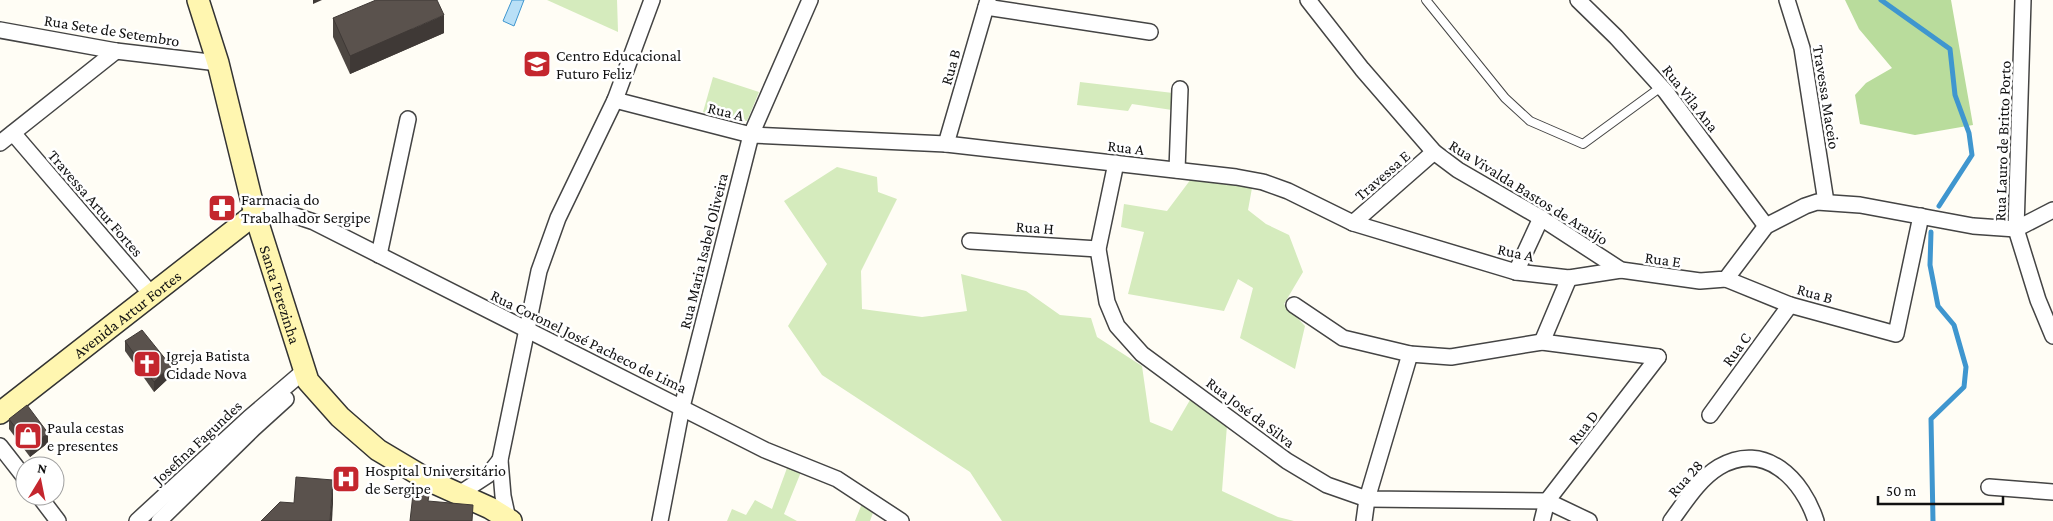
<svg xmlns="http://www.w3.org/2000/svg" width="2053" height="521" viewBox="0 0 2053 521" font-family="'Crimson Pro',serif">
<style>
.green{fill:#d5ebbd}
.forest{fill:#b9dc9c}
.water{fill:#b9e0f7;stroke:#3f96cf}
.lines{fill:none;stroke-linecap:round;stroke-linejoin:round}
.stream{stroke:#3f96cf;stroke-width:5}
.lane-casing{stroke:#444;stroke-width:10}
.street-casing{stroke:#444;stroke-width:18}
.secondary-casing{stroke:#333;stroke-width:24}
.lane{stroke:#fff;stroke-width:8}
.street{stroke:#fff;stroke-width:15}
.secondary{stroke:#fff6b0;stroke-width:21}
.wall{fill:#4d4742}
.shaded-wall{fill:#3f3936}
.building{fill:#5a524d;stroke:#3f3936}
.labels{text-anchor:middle;stroke-width:5;stroke-linejoin:round;paint-order:stroke}
.street-label{font-size:16px;fill:#111;stroke:#fff}
.poi-label{font-size:16px;fill:#111;stroke:#fff;text-anchor:start}
</style>
<rect width="100%" height="100%" fill="#fffdf5"/>
<!-- green -->
<g class="green">
<polygon points="547,0 617,0 618,32"/>
<polygon points="713,77 759,92 747,121 703,112"/>
<polygon points="1080,82 1173,93 1172,110 1132,104 1128,111 1077,105"/>
<polygon points="837,167 877,177 878,192 897,199 861,271 862,309 922,317 967,311 961,274 1026,291 1060,315 1091,318 1097,337 1142,366 1150,422 1172,431 1190,400 1227,425 1222,491 1278,517 1294,521 1002,521 970,472 822,375 788,326 827,264 784,201"/>
<polygon points="1191,179 1252,188 1248,210 1266,224 1289,235 1303,272 1284,304 1305,326 1295,369 1240,338 1253,288 1238,279 1224,311 1128,294 1144,232 1121,227 1124,204 1167,211"/>
<polygon points="787,468 801,472 784,514 797,521 727,521 732,509 746,515 755,500 772,509"/>
<polygon points="863,501 874,510 870,521 855,521"/>
</g>
<!-- forest -->
<polygon class="forest" points="1845,0 1951,0 1973,125 1915,135 1860,124 1855,95 1866,83 1892,68 1859,29"/>
<!-- water -->
<polygon class="water" points="512,0 524,0 514,26 503,21"/>
<g class="lines">
<!-- stream -->
<g class="stream">
<polyline points="1881,0 1950,49 1955,95 1969,133 1972,155 1939,206"/>
<polyline points="1931,232 1930,265 1938,306 1954,325 1966,367 1964,387 1931,419 1933,521"/>
</g>
<defs>
<polyline id="lane" points="1426,0 1505,98 1530,121 1583,144 1661,87"/>
<g id="street">
<polyline points="1308,0 1362,69 1434,152 1458,170 1541,218 1621,270 1700,281 1726,279 1766,226 1805,206 1817,202 1860,205 1973,226 2016,229"/>
<polyline points="1578,0 1616,37 1666,92 1766,226"/>
<polyline points="1787,0 1802,48 1826,202"/>
<polyline points="2023,0 2016,229 2038,300 2053,336"/>
<polyline points="986,7 1150,32"/>
<polyline points="0,30 116,51 218,63"/>
<polyline points="615,100 751,135 946,144 1236,177 1263,182 1288,191 1353,223 1516,272 1569,278 1621,270"/>
<polyline points="13,133 152,295"/>
<polyline points="0,143 116,51"/>
<polyline points="946,144 988,0"/>
<polyline points="1116,163 1098,249 1107,302 1117,326 1142,354 1287,461 1327,485 1367,499 1547,501 1589,521"/>
<polyline points="1177,170 1180,89"/>
<polyline points="255,214 284,212 314,222 765,450 837,479 901,521"/>
<polyline points="1353,223 1434,152"/>
<polyline points="2016,229 2053,210"/>
<polyline points="970,241 1098,249"/>
<polyline points="379,255 408,119"/>
<polyline points="1516,272 1541,218"/>
<polyline points="1726,279 1790,305 1896,334 1921,216"/>
<polyline points="1294,305 1343,338 1410,354 1451,357 1542,342 1658,357"/>
<polyline points="1542,342 1569,278"/>
<polyline points="1710,415 1790,305"/>
<polyline points="0,446 25,478"/>
<polyline points="1989,487 2053,492"/>
<polyline points="459,494 488,475 500,460"/>
<polyline points="39,496 58,521"/>
<polyline points="508,519 503,496 500,460 539,271 558,218 615,100 652,0"/>
<polyline points="137,521 249,418 304,371"/>
<polyline points="159,521 254,428 286,399"/>
<polyline points="660,521 682,407 751,135 810,0"/>
<polyline points="1364,521 1367,499 1410,354"/>
<polyline points="1542,521 1547,501 1658,357"/>
<path d="M1671 521C1685 502 1699 479 1719 467 1765 440 1803 480 1816 521"/>
</g>
<g id="secondary">
<path id="s1" d="M198 0 218 63 255 214 308 381 340 417 378 450 430 481 490 508 511 521"/>
<path id="s2" d="M0 413 255 214"/>
</g>
</defs>
<!-- lane casing -->
<use href="#lane" class="lane-casing"/>
<!-- street casing -->
<use href="#street" class="street-casing"/>
<!-- secondary casing -->
<use href="#secondary" class="secondary-casing"/>
<!-- lane -->
<use href="#lane" class="lane"/>
<!-- street -->
<use href="#street" class="street"/>
<!-- secondary -->
<use href="#secondary" class="secondary"/>
</g>
<!-- wall -->
<g class="wall">
<polygon points="333,18 444,33 350,74 333,37"/>
<polygon points="125,341 171,376 154,392 125,351"/>
<polygon points="9,419 48,443 30,457 9,429"/>
</g>
<!-- shaded-wall -->
<g class="shaded-wall">
<polygon points="313,0 322,0 313,4"/>
<polygon points="444,15 444,33 350,74 350,56"/>
<polygon points="171,366 171,376 154,392 154,382"/>
<polygon points="48,433 48,443 30,457 30,447"/>
<polygon points="333,480 333,504 332,521 330,521"/>
</g>
<!-- building -->
<g class="building">
<polygon points="376,0 437,0 444,15 350,56 333,18"/>
<polygon points="142,330 171,366 154,382 125,341"/>
<polygon points="27,405 48,433 30,447 9,419"/>
<polygon points="296,477 333,480 330,521 261,521 280,502 294,503"/>
<polygon points="413,494 429,495 428,501 473,505 472,521 410,521"/>
</g>
<!-- icons -->
<defs>
<symbol id="school-square" viewBox="-11 -11 22 22"><rect x="-9" y="-9" width="18" height="18" rx="4" fill="#c4262e" stroke="#fff"/><path d="M0-5L7-2L0 1L-7-2ZM-4 1L0 2.5L4 1V4Q0 6-4 4Z" fill="#fff"/></symbol>
<symbol id="pharmacy-square" viewBox="-11 -11 22 22"><rect x="-9" y="-9" width="18" height="18" rx="4" fill="#c4262e" stroke="#fff"/><path d="M-2-6h4v4h4v4h-4v4h-4v-4h-4v-4h4Z" fill="#fff"/></symbol>
<symbol id="church-square" viewBox="-11 -11 22 22"><rect x="-9" y="-9" width="18" height="18" rx="4" fill="#c4262e" stroke="#fff"/><path d="M-1.2-6h2.4v3.5h3.3v2.4h-3.3V6h-2.4V-.1h-3.3v-2.4h3.3Z" fill="#fff"/></symbol>
<symbol id="shop-square" viewBox="-11 -11 22 22"><rect x="-9" y="-9" width="18" height="18" rx="4" fill="#c4262e" stroke="#fff"/><path d="M-5-2.5h2.3a2.7 3.5 0 0 1 5.4 0H5L5.5 6h-11ZM-1.5-2.5h3a1.5 2.3 0 0 0-3 0Z" fill="#fff"/></symbol>
<symbol id="hospital-square" viewBox="-11 -11 22 22"><rect x="-9" y="-9" width="18" height="18" rx="4" fill="#c4262e" stroke="#fff"/><path d="M-5-5h3v3.5h4V-5h3V5h-3V1.5h-4V5h-3Z" fill="#fff"/></symbol>
</defs>
<g fill-rule="evenodd">
<use href="#school-square" x="521" y="48" width="32" height="32"/>
<use href="#pharmacy-square" x="206" y="192" width="32" height="32"/>
<use href="#church-square" x="131" y="348" width="32" height="32"/>
<use href="#shop-square" x="12" y="420" width="32" height="32"/>
<use href="#hospital-square" x="330" y="463" width="32" height="32"/>
</g>
<g class="labels">
<!-- street labels -->
<g class="street-label">
<text transform="translate(112 30) rotate(9)" y="6">Rua Sete de Setembro</text>
<text transform="translate(950 67) rotate(-74)" y="6">Rua B</text>
<text transform="translate(1827 97) rotate(81)" y="6">Travessa Maceio</text>
<text transform="translate(1691 98) rotate(52)" y="6">Rua Vila Ana</text>
<text transform="translate(726 111) rotate(14)" y="6">Rua A</text>
<text transform="translate(2002 141) rotate(-88)" y="6">Rua Lauro de Britto Porto</text>
<text transform="translate(1126 147) rotate(7)" y="6">Rua A</text>
<text transform="translate(1382 175) rotate(-41)" y="6">Travessa E</text>
<text transform="translate(1529 192) rotate(32)" y="6">Rua Vivalda Bastos de Araújo</text>
<text transform="translate(96 203) rotate(49)" y="6">Travessa Artur Fortes</text>
<text transform="translate(1035 227) rotate(4)" y="6">Rua H</text>
<text transform="translate(703 251) rotate(-76)" y="6">Rua Maria Isabel Oliveira</text>
<text transform="translate(1516 252) rotate(12)" y="6">Rua A</text>
<text transform="translate(1663 259) rotate(8)" y="6">Rua E</text>
<text transform="translate(1815 293) rotate(16)" y="6">Rua B</text>
<text dy="6" stroke="none"><textPath href="#s1" startOffset="306">Santa Terezinha</textPath></text>
<text dy="6" stroke="none"><textPath href="#s2" startOffset="161">Avenida Artur Fortes</textPath></text>
<text transform="translate(589 341) rotate(26)" y="6">Rua Coronel José Pacheco de Lima</text>
<text transform="translate(1736 349) rotate(-54)" y="6">Rua C</text>
<text transform="translate(1251 412) rotate(37)" y="6">Rua José da Silva</text>
<text transform="translate(1583 427) rotate(-52)" y="6">Rua D</text>
<text transform="translate(197 442) rotate(-43)" y="6">Josefina Fagundes</text>
<text transform="translate(1685 478) rotate(-48)" y="6">Rua 28</text>
</g>
<!-- poi labels -->
<g class="poi-label">
<text x="556" y="61">Centro Educacional<tspan x="556" dy="18">Futuro Feliz</tspan></text>
<text x="241" y="205">Farmacia do<tspan x="241" dy="18">Trabalhador Sergipe</tspan></text>
<text x="166" y="361">Igreja Batista<tspan x="166" dy="18">Cidade Nova</tspan></text>
<text x="47" y="433">Paula cestas<tspan x="47" dy="18">e presentes</tspan></text>
<text x="365" y="476">Hospital Universitário<tspan x="365" dy="18">de Sergipe</tspan></text>
</g>
</g>
<!-- north arrow -->
<g transform="translate(40 481) rotate(10)"><circle r="24" fill="#ffffff" stroke="#a0a0a0"/>
<path d="M0-4L9 19L0 12L-9 19Z" fill="#c4262e"/>
<text y="-8" font-size="14" font-weight="bold" text-anchor="middle" fill="#111111">N</text>
</g>
<!-- scale -->
<path d="M1878 496v8h125v-8" fill="none" stroke="#111111" stroke-width="2.5"/>
<text x="1886" y="496" font-size="15" fill="#111111" stroke="#ffffff" stroke-width="4" paint-order="stroke">50 m</text>
</svg>
